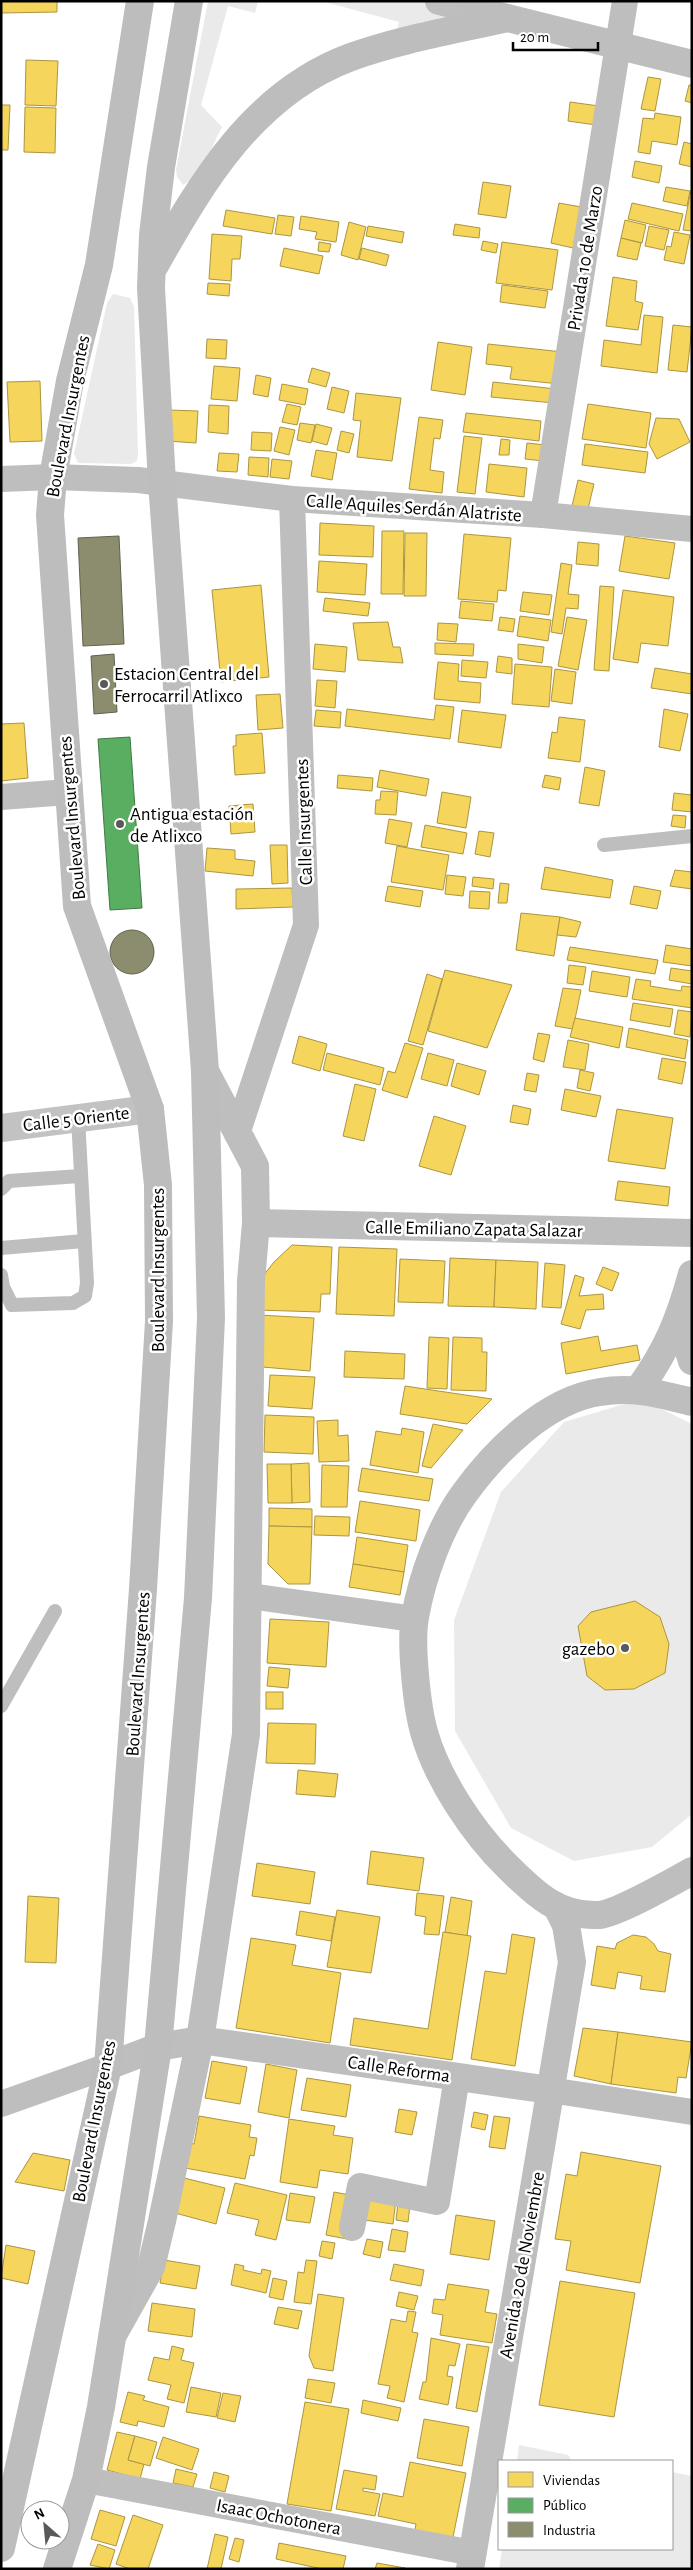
<svg xmlns="http://www.w3.org/2000/svg" width="693" height="2570" viewBox="0 0 693 2570" font-family="'Alegreya Sans',sans-serif">
<style>
.green{fill:#eaeaea}
.homes{fill:#f6d55c;stroke:#ac9540}
.public{fill:#5aae61;stroke:#3f7a44}
.industry{fill:#8c8c6e;stroke:#62624d}
.lines{fill:none;stroke-linecap:round;stroke-linejoin:round}
.service{stroke:#bebebe;stroke-width:14}
.minor{stroke:#bebebe;stroke-width:26}
.tertiary{stroke:#bebebe;stroke-width:28}
.secondary{stroke:#c2c2c2;stroke-width:28}
.primary{stroke:#bdbdbd;stroke-width:28}
.poi-dot{fill:#595959;stroke:#fff;stroke-width:2}
.labels{text-anchor:middle;stroke-width:5;stroke-linejoin:round;paint-order:stroke}
.street-label{font-size:19px;fill:#000;stroke:#fff}
.poi-label{font-size:19px;fill:#000;stroke:#fff;text-anchor:start}
</style>
<rect width="100%" height="100%" fill="#fff"/>
<!-- green -->
<g class="green">
<path d="M208 1H258L255 13 228 6 201 105 222 127C212 145 203 175 183 185L177 177 176 170Z"/>
<polygon points="321,1 465,1 472,9 395,38 399,22"/>
<polygon points="113,294 130,298 134,307 138,455 137,461 131,464 78,463 74,454 107,303"/>
<polygon points="641,1399 692,1424 692,1814 652,1847 574,1861 511,1828 455,1731 454,1620 501,1492 564,1422"/>
<polygon points="519,2445 568,2455 572,2461 517,2461"/>
<polygon points="672,2472 692,2476 692,2569 499,2569 502,2549 672,2549"/>
</g>
<!-- homes -->
<g class="homes">
<polygon points="1,1 57,1 57,12 1,13"/>
<polygon points="26,60 58,61 56,106 25,105"/>
<polygon points="648,77 661,79 655,111 641,109"/>
<polygon points="689,85 692,85 692,103 685,101"/>
<polygon points="570,102 599,106 596,125 568,121"/>
<polygon points="1,105 10,105 8,150 1,150"/>
<polygon points="25,107 56,108 55,153 24,152"/>
<polygon points="655,113 681,117 677,145 652,141 650,154 638,152 643,118 654,119"/>
<polygon points="684,142 692,144 692,167 679,164"/>
<polygon points="635,161 662,166 659,183 632,177"/>
<polygon points="483,182 511,186 506,218 478,214"/>
<polygon points="666,187 690,191 687,206 663,201"/>
<polygon points="691,190 692,190 692,231 683,230"/>
<polygon points="559,203 581,207 573,248 551,243"/>
<polygon points="632,203 683,214 679,231 628,219"/>
<polygon points="226,210 275,218 272,234 223,226"/>
<polygon points="278,215 294,217 291,236 275,234"/>
<polygon points="301,216 339,222 336,242 315,239 317,232 299,229"/>
<polygon points="625,220 646,225 642,243 621,238"/>
<polygon points="349,222 366,227 358,260 341,255"/>
<polygon points="455,224 480,228 479,238 453,235"/>
<polygon points="368,226 404,232 402,243 366,236"/>
<polygon points="649,226 669,230 664,250 645,246"/>
<polygon points="674,232 690,235 684,264 664,260 667,246 671,247"/>
<polygon points="212,234 242,236 240,259 232,259 231,281 209,279"/>
<polygon points="621,238 641,243 637,260 617,256"/>
<polygon points="483,241 498,244 496,253 481,250"/>
<polygon points="319,242 331,244 329,252 318,251"/>
<polygon points="502,242 558,250 552,290 496,283"/>
<polygon points="284,248 323,256 319,274 280,266"/>
<polygon points="362,248 389,255 386,266 359,259"/>
<polygon points="613,277 637,281 635,301 643,303 638,330 606,326"/>
<polygon points="208,283 230,284 229,296 207,294"/>
<polygon points="502,285 548,291 545,308 500,302"/>
<polygon points="644,315 663,317 657,373 601,366 604,340 641,345"/>
<polygon points="673,325 692,327 687,372 668,370"/>
<polygon points="207,339 227,340 226,359 206,358"/>
<polygon points="438,342 472,347 465,395 431,390"/>
<polygon points="488,344 563,352 560,384 510,379 512,367 486,364"/>
<polygon points="214,366 240,368 237,401 211,399"/>
<polygon points="312,368 330,373 326,387 308,382"/>
<polygon points="256,375 271,378 268,397 253,394"/>
<polygon points="40,381 42,441 10,442 7,382"/>
<polygon points="493,382 556,389 554,403 491,397"/>
<polygon points="282,384 308,389 305,405 279,400"/>
<polygon points="332,387 349,391 344,413 327,409"/>
<polygon points="356,393 401,398 392,461 357,457 361,421 353,420"/>
<polygon points="287,404 301,407 297,425 282,422"/>
<polygon points="588,404 651,413 646,448 582,439"/>
<polygon points="209,405 229,406 228,434 208,432"/>
<polygon points="169,410 198,411 196,443 167,441"/>
<polygon points="466,413 541,421 539,441 463,432"/>
<polygon points="419,417 443,420 440,439 434,438 430,470 444,472 442,493 409,489"/>
<polygon points="656,418 679,419 690,442 657,459 649,444"/>
<polygon points="300,423 315,425 311,443 297,440"/>
<polygon points="316,424 332,428 327,445 312,441"/>
<polygon points="280,427 295,430 289,455 274,451"/>
<polygon points="341,431 354,434 349,453 337,450"/>
<polygon points="252,432 272,433 271,451 251,450"/>
<polygon points="464,436 482,438 475,494 457,492"/>
<polygon points="501,439 510,440 509,455 499,455"/>
<polygon points="527,443 546,445 544,461 525,459"/>
<polygon points="585,444 648,452 645,473 582,465"/>
<polygon points="316,450 337,453 332,480 311,476"/>
<polygon points="219,453 239,454 237,472 217,471"/>
<polygon points="249,457 269,458 268,477 248,475"/>
<polygon points="272,459 292,461 289,479 270,477"/>
<polygon points="489,464 527,468 524,497 486,492"/>
<polygon points="578,480 594,484 588,509 572,506"/>
<polygon points="320,523 374,526 373,557 319,555"/>
<polygon points="382,531 404,531 403,594 381,594"/>
<polygon points="405,533 427,533 426,596 404,596"/>
<polygon points="464,534 511,538 506,591 498,590 497,602 458,599"/>
<polygon points="625,536 675,543 669,579 619,571"/>
<polygon points="578,542 599,544 598,566 576,564"/>
<polygon points="319,561 367,564 365,595 317,592"/>
<polygon points="561,563 572,565 568,594 579,595 578,609 566,608 562,634 551,632"/>
<polygon points="261,585 269,677 221,682 212,590"/>
<polygon points="600,586 614,587 609,671 594,670"/>
<polygon points="623,590 674,597 668,646 641,643 638,663 613,659"/>
<polygon points="523,592 552,595 549,615 520,611"/>
<polygon points="325,598 370,603 368,616 323,611"/>
<polygon points="461,601 494,604 492,621 459,618"/>
<polygon points="520,616 551,620 548,641 517,636"/>
<polygon points="500,617 515,619 513,632 498,630"/>
<polygon points="567,617 587,620 578,670 558,666"/>
<polygon points="388,622 393,647 400,647 403,663 358,660 353,623"/>
<polygon points="438,623 458,624 456,642 437,640"/>
<polygon points="435,643 474,644 473,656 435,654"/>
<polygon points="315,644 347,647 345,672 313,669"/>
<polygon points="518,644 544,647 542,663 518,659"/>
<polygon points="498,656 512,658 512,674 496,672"/>
<polygon points="462,660 488,662 486,678 461,676"/>
<polygon points="438,662 459,664 458,681 481,683 480,703 434,699"/>
<polygon points="515,664 552,667 549,707 512,704"/>
<polygon points="655,668 692,674 692,694 651,688"/>
<polygon points="555,669 576,672 572,704 551,701"/>
<polygon points="317,680 337,681 335,708 315,706"/>
<polygon points="280,694 283,728 258,730 256,695"/>
<polygon points="436,705 454,707 450,739 345,726 347,709 434,720"/>
<polygon points="664,709 688,714 680,751 659,747"/>
<polygon points="316,710 341,712 340,728 314,726"/>
<polygon points="462,710 506,715 501,748 458,742"/>
<polygon points="559,717 585,720 580,762 548,758 552,732 557,733"/>
<polygon points="24,723 28,778 1,781 1,724"/>
<polygon points="262,733 265,773 235,775 233,746 236,746 236,735"/>
<polygon points="585,767 605,771 599,806 579,803"/>
<polygon points="380,770 429,779 426,796 377,787"/>
<polygon points="338,775 373,778 372,791 337,788"/>
<polygon points="545,775 561,778 559,790 542,787"/>
<polygon points="381,791 398,792 396,815 375,814 376,800 380,800"/>
<polygon points="442,792 471,797 466,828 437,823"/>
<polygon points="674,793 692,795 692,812 672,810"/>
<polygon points="253,804 255,832 231,834 229,806"/>
<polygon points="673,815 686,816 685,828 671,826"/>
<polygon points="389,819 412,823 407,847 385,843"/>
<polygon points="425,825 467,833 463,854 421,847"/>
<polygon points="479,831 494,833 490,857 475,854"/>
<polygon points="270,845 287,845 288,883 272,884"/>
<polygon points="397,846 449,855 443,890 391,882"/>
<polygon points="207,848 235,850 235,859 255,861 253,876 205,871"/>
<polygon points="545,867 613,880 610,898 541,889"/>
<polygon points="675,870 692,872 692,889 670,886"/>
<polygon points="447,875 466,877 463,896 445,894"/>
<polygon points="473,877 494,879 493,889 472,886"/>
<polygon points="500,883 509,884 507,903 498,903"/>
<polygon points="388,886 423,891 420,907 385,901"/>
<polygon points="634,886 661,891 657,909 630,904"/>
<polygon points="292,888 293,907 236,909 236,889"/>
<polygon points="470,891 490,892 489,909 469,908"/>
<polygon points="521,913 560,917 554,956 516,950"/>
<polygon points="560,917 581,922 576,937 557,935"/>
<polygon points="666,945 692,949 692,966 663,962"/>
<polygon points="570,947 658,960 655,974 567,960"/>
<polygon points="569,965 586,967 583,985 567,983"/>
<polygon points="671,968 692,971 692,984 669,980"/>
<polygon points="445,970 512,985 487,1048 428,1031"/>
<polygon points="592,971 630,977 627,997 589,991"/>
<polygon points="427,974 442,979 423,1045 408,1041"/>
<polygon points="636,979 651,981 650,986 681,991 682,986 692,987 692,1008 632,999"/>
<polygon points="563,988 581,990 573,1029 555,1026"/>
<polygon points="633,1003 673,1009 670,1027 630,1020"/>
<polygon points="678,1010 692,1012 690,1037 674,1034"/>
<polygon points="575,1018 623,1027 619,1048 570,1037"/>
<polygon points="629,1028 688,1040 685,1059 626,1047"/>
<polygon points="538,1033 550,1035 544,1062 533,1059"/>
<polygon points="299,1036 327,1044 320,1071 292,1063"/>
<polygon points="568,1040 589,1044 585,1070 563,1067"/>
<polygon points="405,1043 423,1048 407,1098 382,1090 388,1071 395,1073"/>
<polygon points="327,1053 384,1068 380,1085 323,1070"/>
<polygon points="428,1053 454,1060 447,1086 421,1079"/>
<polygon points="662,1058 686,1062 682,1084 658,1079"/>
<polygon points="457,1063 486,1071 479,1095 451,1086"/>
<polygon points="580,1070 594,1073 590,1091 577,1088"/>
<polygon points="527,1073 539,1075 536,1092 524,1090"/>
<polygon points="355,1084 376,1089 364,1141 343,1136"/>
<polygon points="565,1089 601,1096 596,1117 561,1110"/>
<polygon points="513,1105 531,1109 528,1125 510,1122"/>
<polygon points="617,1109 673,1118 665,1169 608,1161"/>
<polygon points="434,1116 466,1126 451,1175 419,1166"/>
<polygon points="618,1181 670,1187 668,1206 615,1200"/>
<polygon points="292,1245 332,1247 330,1294 321,1294 320,1312 258,1310 259,1281 274,1262"/>
<polygon points="339,1247 397,1249 394,1316 336,1314"/>
<polygon points="450,1258 496,1260 494,1307 448,1306"/>
<polygon points="400,1259 445,1261 443,1303 398,1302"/>
<polygon points="496,1260 538,1262 536,1309 494,1307"/>
<polygon points="545,1263 565,1265 561,1308 542,1307"/>
<polygon points="603,1267 619,1273 612,1291 596,1284"/>
<polygon points="575,1275 584,1278 579,1296 603,1294 604,1309 586,1310 580,1329 561,1324"/>
<polygon points="258,1315 314,1318 310,1371 262,1367"/>
<polygon points="598,1336 601,1351 637,1345 640,1360 566,1374 561,1343"/>
<polygon points="429,1337 449,1338 447,1389 427,1388"/>
<polygon points="453,1337 482,1338 482,1352 487,1352 486,1391 451,1390"/>
<polygon points="345,1351 405,1354 404,1379 344,1377"/>
<polygon points="270,1375 315,1377 312,1409 268,1406"/>
<polygon points="405,1386 492,1399 467,1424 400,1414"/>
<polygon points="265,1415 314,1417 313,1454 264,1452"/>
<polygon points="338,1420 338,1436 348,1435 349,1461 319,1462 317,1421"/>
<polygon points="433,1424 463,1430 431,1468 422,1466"/>
<polygon points="402,1428 424,1432 418,1473 370,1465 376,1431 401,1435"/>
<polygon points="309,1463 310,1502 292,1503 291,1464"/>
<polygon points="267,1464 291,1464 292,1503 268,1503"/>
<polygon points="322,1465 349,1466 347,1507 321,1507"/>
<polygon points="362,1468 433,1479 429,1501 358,1491"/>
<polygon points="360,1501 420,1510 416,1541 355,1532"/>
<polygon points="269,1508 312,1509 312,1527 269,1526"/>
<polygon points="315,1516 350,1517 349,1536 314,1535"/>
<polygon points="269,1526 312,1527 310,1584 288,1584 268,1564"/>
<polygon points="357,1537 408,1545 404,1572 353,1564"/>
<polygon points="353,1564 404,1572 400,1595 349,1587"/>
<polygon points="635,1601 660,1617 669,1644 665,1673 634,1689 605,1690 587,1676 578,1626 591,1612"/>
<polygon points="270,1619 329,1622 326,1667 267,1663"/>
<polygon points="269,1667 290,1669 288,1688 267,1686"/>
<rect x="266" y="1692" width="17" height="17"/>
<polygon points="268,1723 316,1724 315,1764 266,1763"/>
<polygon points="298,1770 338,1774 335,1797 296,1794"/>
<polygon points="371,1851 424,1858 419,1891 367,1884"/>
<polygon points="257,1863 315,1872 310,1904 252,1896"/>
<polygon points="417,1893 444,1896 439,1935 424,1934 426,1917 415,1915"/>
<polygon points="28,1896 59,1898 56,1963 25,1962"/>
<polygon points="451,1897 472,1901 467,1936 445,1932"/>
<polygon points="337,1910 380,1917 371,1973 327,1967"/>
<polygon points="300,1911 335,1917 331,1941 296,1935"/>
<polygon points="443,1932 471,1936 452,2060 350,2045 354,2018 428,2029"/>
<polygon points="512,1934 535,1938 515,2066 471,2059 485,1971 506,1974"/>
<polygon points="633,1935 646,1937 654,1944 658,1951 671,1954 665,1992 640,1989 642,1976 618,1972 615,1989 591,1985 597,1946 615,1949 617,1943"/>
<polygon points="251,1938 296,1945 292,1965 341,1973 330,2043 236,2028"/>
<polygon points="583,2028 618,2032 611,2084 574,2076"/>
<polygon points="618,2032 692,2042 686,2078 678,2077 676,2093 611,2084"/>
<polygon points="212,2061 247,2067 240,2104 205,2098"/>
<polygon points="266,2064 297,2070 289,2118 258,2112"/>
<polygon points="307,2078 351,2085 346,2117 301,2110"/>
<polygon points="399,2109 417,2112 412,2135 395,2132"/>
<polygon points="474,2112 488,2115 485,2130 471,2127"/>
<polygon points="199,2116 251,2125 249,2137 257,2138 254,2156 250,2155 245,2179 185,2168 189,2143 194,2144"/>
<polygon points="494,2116 510,2118 505,2149 489,2147"/>
<polygon points="289,2119 335,2126 333,2135 353,2138 348,2174 320,2170 317,2188 280,2182"/>
<polygon points="581,2152 661,2166 640,2283 566,2270 571,2241 555,2239 566,2174 577,2176"/>
<polygon points="33,2153 70,2160 64,2191 15,2182"/>
<polygon points="184,2178 225,2188 216,2224 175,2213"/>
<polygon points="235,2183 287,2195 276,2240 255,2235 259,2220 227,2213"/>
<polygon points="334,2192 355,2196 347,2239 326,2235"/>
<polygon points="290,2193 315,2197 310,2223 286,2220"/>
<polygon points="360,2195 396,2200 393,2224 357,2219"/>
<polygon points="398,2203 410,2205 408,2222 396,2220"/>
<polygon points="456,2215 495,2221 489,2260 450,2254"/>
<polygon points="392,2229 408,2232 405,2252 388,2250"/>
<polygon points="367,2239 383,2242 380,2258 363,2254"/>
<polygon points="322,2241 335,2243 332,2259 319,2256"/>
<polygon points="6,2245 35,2251 28,2284 1,2278"/>
<polygon points="164,2260 200,2266 196,2289 160,2283"/>
<polygon points="306,2260 317,2261 311,2304 294,2302 298,2272 304,2273"/>
<polygon points="235,2264 244,2266 243,2270 261,2274 262,2269 271,2271 266,2293 231,2285"/>
<polygon points="394,2264 424,2270 421,2286 390,2280"/>
<polygon points="273,2278 287,2281 283,2300 269,2297"/>
<polygon points="560,2281 635,2293 614,2417 539,2405"/>
<polygon points="448,2284 489,2290 485,2312 497,2314 492,2343 440,2335 443,2315 432,2313 434,2299 445,2300"/>
<polygon points="399,2292 418,2296 414,2310 396,2306"/>
<polygon points="318,2294 344,2298 333,2371 314,2368 309,2356"/>
<polygon points="152,2303 195,2309 192,2337 148,2331"/>
<polygon points="278,2307 302,2311 298,2329 274,2324"/>
<polygon points="408,2311 416,2312 412,2332 418,2333 404,2402 387,2398 390,2386 378,2384 391,2319 406,2322"/>
<polygon points="431,2338 460,2344 455,2366 449,2365 447,2376 453,2377 448,2405 419,2399 423,2382 426,2382"/>
<polygon points="467,2344 489,2347 477,2412 456,2408"/>
<polygon points="172,2346 184,2349 181,2360 194,2363 184,2403 167,2399 171,2385 148,2380 154,2357 169,2360"/>
<polygon points="308,2379 335,2383 331,2403 305,2398"/>
<polygon points="191,2387 221,2393 216,2417 186,2412"/>
<polygon points="128,2392 145,2396 143,2400 169,2407 164,2427 138,2421 137,2426 120,2422"/>
<polygon points="223,2393 241,2396 235,2422 217,2418"/>
<polygon points="363,2400 401,2408 398,2421 361,2413"/>
<polygon points="305,2402 349,2409 331,2511 287,2504"/>
<polygon points="424,2419 469,2427 462,2466 417,2458"/>
<polygon points="117,2432 135,2436 128,2460 144,2464 140,2479 107,2470"/>
<polygon points="135,2436 157,2442 150,2466 128,2460"/>
<polygon points="163,2437 199,2449 192,2470 156,2458"/>
<polygon points="410,2462 466,2473 452,2542 414,2535 416,2524 378,2516 383,2493 403,2497"/>
<polygon points="176,2469 197,2474 193,2487 173,2483"/>
<polygon points="344,2470 377,2476 375,2490 363,2488 363,2491 380,2494 375,2516 336,2509"/>
<polygon points="214,2472 229,2476 225,2492 210,2488"/>
<polygon points="100,2510 125,2517 116,2546 91,2539"/>
<polygon points="133,2515 163,2525 148,2569 130,2569 116,2564"/>
<polygon points="215,2534 228,2537 221,2569 207,2569"/>
<polygon points="235,2538 244,2540 239,2562 229,2559"/>
<polygon points="279,2543 346,2556 343,2569 322,2569 276,2559"/>
<polygon points="98,2544 115,2550 109,2569 90,2565"/>
<polygon points="377,2563 405,2568 375,2569"/>
</g>
<!-- public -->
<polygon class="public" points="130,737 142,908 110,910 98,739"/>
<!-- industry -->
<g class="industry">
<polygon points="119,536 124,644 83,646 78,538"/>
<polygon points="114,654 117,712 94,714 91,656"/>
<circle cx="132" cy="952" r="22"/>
</g>
<g class="lines">
<!-- service -->
<g class="service">
<polyline points="604,845 692,836"/>
<polyline points="1,1189 9,1181 80,1176"/>
<polyline points="1,1248 84,1241"/>
<polyline points="1,1275 3,1287 12,1305 73,1303 85,1296 87,1283 78,1118"/>
<polyline points="1,1706 55,1611"/>
</g>
<!-- minor -->
<g class="minor">
<polyline points="1,479 53,477 138,480 292,499 543,515 692,529"/>
<polyline points="543,515 625,1"/>
<polyline points="1,797 68,792"/>
<polyline points="237,1134 306,925 292,499"/>
<polyline points="249,1596 414,1619"/>
<polyline points="550,2090 692,2112"/>
<polyline points="1,2104 108,2066"/>
<polyline points="352,2228 360,2186 437,2202 457,2077"/>
<polyline points="86,2480 473,2553"/>
</g>
<!-- tertiary -->
<g class="tertiary">
<polyline points="439,1 692,64"/>
<polyline points="256,1223 692,1233"/>
<polyline points="679,1319 692,1361"/>
<path d="M639 1389C667 1350 679 1321 692 1274"/>
<path d="M692 1402C659 1394 634 1386 600 1392 546 1400 495 1451 464 1494 440 1527 422 1577 415 1617 410 1643 417 1707 424 1732 437 1779 474 1834 508 1867 535 1894 559 1917 599 1915 618 1913 674 1881 692 1871"/>
<polyline points="108,2066 158,2047 200,2040 550,2090"/>
<polyline points="114,2333 151,2267 162,2221 200,2040 246,1734 251,1281 256,1223 255,1166 205,1071"/>
<polyline points="470,2569 572,1962 566,1925 558,1909"/>
</g>
<!-- secondary -->
<polyline class="secondary" points="1,1128 150,1109"/>
<!-- primary -->
<g class="primary">
<polyline points="472,1 481,11"/>
<path d="M155 265C203 180 254 93 351 57 401 39 455 30 507 18"/>
<polyline points="1,2548 108,2066 143,1589 159,1321 158,1185 150,1109 77,906 50,515 53,477 70,381 99,265 140,1"/>
<polyline points="57,2569 86,2480 101,2407 158,2047 198,1598 211,1318 205,1071 162,482 151,288 153,235 161,167 189,1"/>
</g>
</g>
<!-- markers -->
<g class="poi-dot">
<circle cx="104" cy="684" r="5"/>
<circle cx="120" cy="824" r="5"/>
<circle cx="625" cy="1648" r="5"/>
</g>
<g class="labels">
<!-- street labels -->
<g class="street-label">
<text transform="translate(584 258) rotate(-81)" y="7">Privada 10 de Marzo</text>
<text transform="translate(67 416) rotate(-79)" y="7">Boulevard Insurgentes</text>
<text transform="translate(414 507) rotate(4)" y="7">Calle Aquiles Serdán Alatriste</text>
<text transform="translate(71 818) rotate(-95)" y="7">Boulevard Insurgentes</text>
<text transform="translate(303 822) rotate(-92)" y="7">Calle Insurgentes</text>
<text transform="translate(76 1118) rotate(-7)" y="7">Calle 5 Oriente</text>
<text transform="translate(474 1228) rotate(1)" y="7">Calle Emiliano Zapata Salazar</text>
<text transform="translate(157 1270) rotate(-90)" y="7">Boulevard Insurgentes</text>
<text transform="translate(137 1674) rotate(-86)" y="7">Boulevard Insurgentes</text>
<text transform="translate(399 2068) rotate(8)" y="7">Calle Reforma</text>
<text transform="translate(93 2121) rotate(-79)" y="7">Boulevard Insurgentes</text>
<text transform="translate(521 2265) rotate(-80)" y="7">Avenida 20 de Noviembre</text>
<text transform="translate(279 2516) rotate(11)" y="7">Isaac Ochotonera</text>
</g>
<!-- poi labels -->
<g class="poi-label">
<text x="114" y="680">Estacion Central del<tspan x="114" dy="22">Ferrocarril Atlixco</tspan></text>
<text x="130" y="820">Antigua estación<tspan x="130" dy="22">de Atlixco</tspan></text>
<text x="615" y="1655" text-anchor="end">gazebo</text>
</g>
</g>
<!-- border -->
<rect width="693" height="2570" fill="none" stroke="#000000" stroke-width="5"/>
<!-- legend -->
<rect x="498" y="2460" width="175" height="90" fill="#ffffff" stroke="#999999"/>
<rect x="508" y="2472" width="25" height="15" fill="#f6d55c" stroke="#999999"/>
<text x="543" y="2485" font-size="15" fill="#000000">Viviendas</text>
<rect x="508" y="2498" width="25" height="15" fill="#5aae61" stroke="#999999"/>
<text x="543" y="2510" font-size="15" fill="#000000">Público</text>
<rect x="508" y="2522" width="25" height="15" fill="#8c8c6e" stroke="#999999"/>
<text x="543" y="2535" font-size="15" fill="#000000">Industria</text>
<!-- north arrow -->
<g transform="translate(45 2525) rotate(333)"><circle r="24" fill="#ffffff" stroke="#999999"/>
<path d="M0-4L9 19L0 12L-9 19Z" fill="#595959"/>
<text y="-8" font-size="14" font-weight="bold" text-anchor="middle" fill="#000000">N</text>
</g>
<!-- scale -->
<path d="M513 42v8h85v-8" fill="none" stroke="#000000" stroke-width="2.5"/>
<text x="520" y="42" font-size="15" fill="#000000" stroke="#ffffff" stroke-width="4" paint-order="stroke">20 m</text>
</svg>
